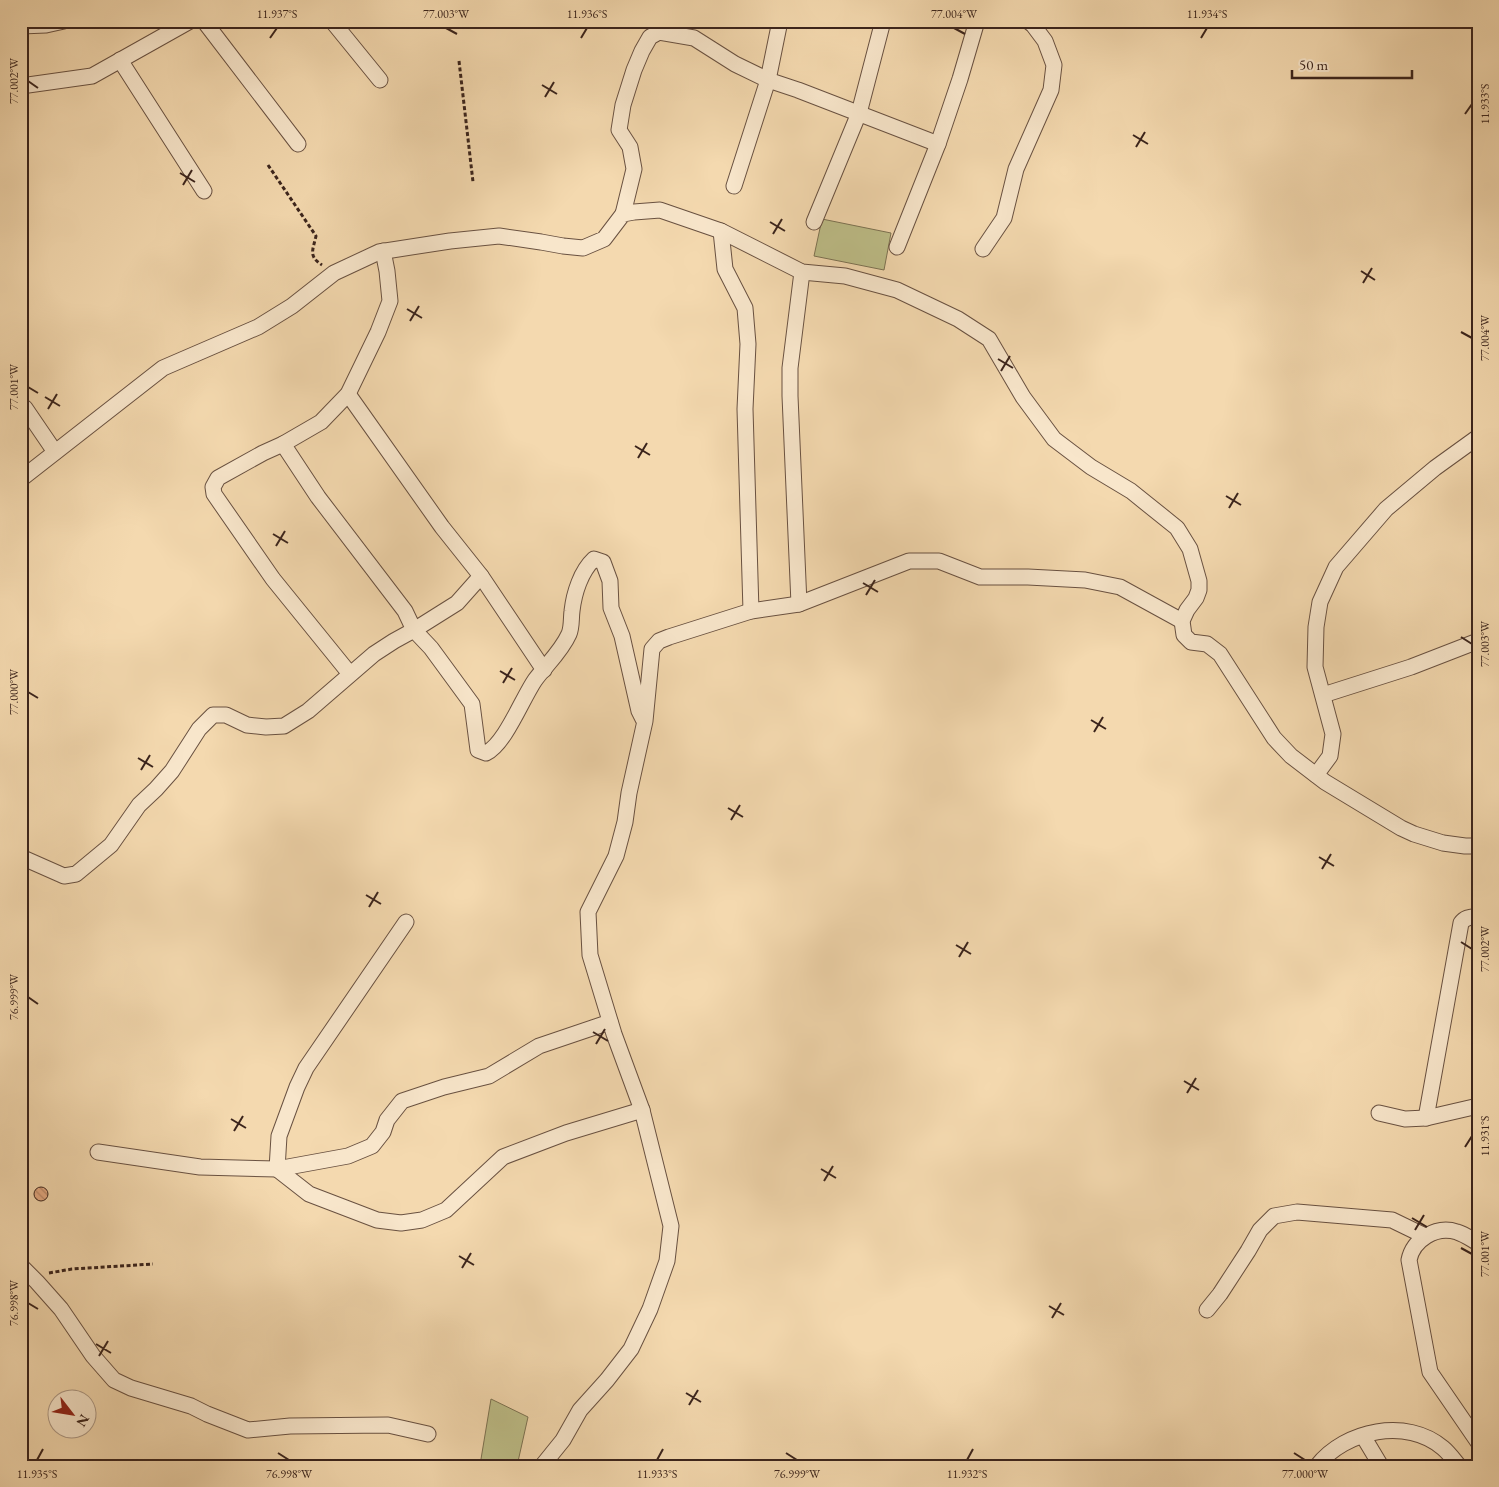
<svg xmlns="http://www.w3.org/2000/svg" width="1499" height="1487" viewBox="0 0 1499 1487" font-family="'EB Garamond',serif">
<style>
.pitch{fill:#bebf89;stroke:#7c7252}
.building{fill:url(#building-back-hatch);stroke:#3b241c}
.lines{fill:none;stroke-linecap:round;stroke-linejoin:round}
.street-casing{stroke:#695141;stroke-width:17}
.path{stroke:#3b241c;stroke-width:3;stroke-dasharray:4 2.5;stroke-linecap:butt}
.street{stroke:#f8e6cb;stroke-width:15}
.ticks{fill:none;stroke:#3b241c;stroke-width:2}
.neatline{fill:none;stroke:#3b241c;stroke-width:2}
.ticks-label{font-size:12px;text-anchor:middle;fill:#3b241c}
</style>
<defs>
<pattern id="building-back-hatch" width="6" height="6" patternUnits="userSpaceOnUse" patternTransform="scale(1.25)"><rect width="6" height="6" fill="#e5aa83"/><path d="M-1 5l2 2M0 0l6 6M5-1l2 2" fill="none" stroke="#bb8a6a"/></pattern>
</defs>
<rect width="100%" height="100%" fill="#f4d9af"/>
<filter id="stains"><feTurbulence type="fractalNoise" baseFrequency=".004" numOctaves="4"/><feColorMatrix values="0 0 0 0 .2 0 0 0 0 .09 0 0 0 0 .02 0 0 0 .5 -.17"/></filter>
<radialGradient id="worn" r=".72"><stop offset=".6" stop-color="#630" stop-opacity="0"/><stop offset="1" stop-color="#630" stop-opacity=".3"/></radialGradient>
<!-- pitch -->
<g class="pitch">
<polygon points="822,219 891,233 884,270 814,256"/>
<polygon points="491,1399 528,1417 517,1466 480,1465"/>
</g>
<!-- building -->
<circle class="building" cx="41" cy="1194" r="7"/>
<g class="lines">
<defs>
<g id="street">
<polyline points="204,21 298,144"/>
<polyline points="332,21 380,80"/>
<polyline points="21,26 46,25 64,21"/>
<polyline points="120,60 204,191"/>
<polyline points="21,86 92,76 190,21"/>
<polyline points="734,186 768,80 780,21"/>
<polyline points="623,214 634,169 630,147 619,130 623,105 634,70 642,51 650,37 659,32 694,38 735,64 768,80 798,90 938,144"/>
<polyline points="814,222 859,113 883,21"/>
<polyline points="721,231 725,269 745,308 748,344 745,409 751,611"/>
<polyline points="897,247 938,144 960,79 977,21"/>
<polyline points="983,249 1004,218 1016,169 1051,90 1054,65 1045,41 1033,25 1028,21"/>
<polyline points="348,394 442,527 481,576 544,670"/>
<polyline points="21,405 25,408 55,452"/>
<polyline points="283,444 318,497 405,611 414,630 457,603 481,576"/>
<polyline points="21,479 163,368 258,327 292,306 334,273 379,252 450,241 499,236 541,242 563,246 583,248 604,239 623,214 634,212 660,210 721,231 802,272 845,276 897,290 958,319 989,339 1023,397 1054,439 1091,467 1131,491 1177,528 1190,549 1199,581 1199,590 1196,598 1187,610 1182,621 1184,635 1191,642 1207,644 1220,654 1274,738 1291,756 1325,782 1401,828 1414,834 1443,843 1465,846 1478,846"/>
<polyline points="799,604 790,396 790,368 802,272"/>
<polyline points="350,674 273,579 214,494 213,487 218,478 263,453 283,444 321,422 348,394 378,332 390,301 387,271 383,251"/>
<polyline points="1323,695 1411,667 1478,641"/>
<polyline points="1316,775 1330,756 1333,734 1315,667 1316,627 1320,602 1336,567 1386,509 1435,468 1478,437"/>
<path d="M21 857 64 876 76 874 111 845 139 805 156 789 172 771 199 729 213 715H226L247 725 266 727 284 726 308 711 374 654 394 641 414 630 431 648 472 704 478 750 486 753C505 744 522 699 535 680 546 665 561 652 569 634 572 627 571 618 572 611 574 593 581 571 594 559L603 562 610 581 611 608 622 636 639 711 643 719"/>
<polyline points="406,922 306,1068 297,1087 279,1136 277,1169 309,1194 377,1220 401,1223 422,1220 446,1210 503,1157 566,1133 642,1110"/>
<polyline points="1379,1113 1405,1119 1426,1118 1478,1106"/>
<path d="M1426 1118 1461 923C1465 917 1471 917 1478 916"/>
<polyline points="98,1152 200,1167 277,1169 348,1156 372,1146 383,1132 387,1120 402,1101 444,1087 489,1076 539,1046 610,1022"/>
<path d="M1478 1243C1471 1239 1464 1234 1457 1232 1436 1225 1413 1240 1409 1260L1430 1372 1478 1442"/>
<polyline points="21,1266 37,1282 61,1309 93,1356 114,1380 131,1388 191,1406 207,1414 248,1430 290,1426 388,1425 428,1434"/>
<polyline points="1207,1310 1220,1294 1248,1251 1260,1230 1274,1216 1297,1212 1392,1220 1425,1236"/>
<polyline points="1363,1436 1381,1466"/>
<polyline points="542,1466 563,1440 580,1410 607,1380 631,1349 650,1309 667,1261 671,1226 642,1110 614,1034 590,955 588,912 616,856 625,822 629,793 645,721 652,649 659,641 669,637 751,611 799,604 909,561 939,561 980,577 1028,577 1085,580 1120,587 1182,621"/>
<path d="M1317 1466C1345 1430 1407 1417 1443 1448 1449 1453 1454 1460 1459 1466"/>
</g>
</defs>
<!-- street casing -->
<use href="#street" class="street-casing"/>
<!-- path -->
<g class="path">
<polyline points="459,61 473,182"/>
<path d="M268 165 316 236C313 250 308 256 322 265"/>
<polyline points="49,1273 72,1269 153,1264"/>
</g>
<!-- street -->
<use href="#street" class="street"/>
</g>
<!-- ticks -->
<path class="ticks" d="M446 28 457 34M954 28 965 34M270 38 277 28M581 38 587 28M1201 38 1207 28M28 81 38 88M542 85 557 94M545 97 554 82M1465 114 1472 104M1133 135 1148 144M1136 147 1145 132M180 173 195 182M183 185 192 170M770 222 785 231M773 234 782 219M1361 271 1375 280M1363 283 1372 268M407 309 422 318M410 321 419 306M1461 332 1472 338M998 359 1013 368M1001 371 1010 356M28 387 38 393M45 397 60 406M48 409 57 394M635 446 650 455M638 458 647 443M1226 496 1241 505M1229 508 1238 493M273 534 288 543M276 546 285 531M863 583 878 592M866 595 875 580M1461 637 1472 644M500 671 515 680M503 683 512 668M28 692 38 698M1091 720 1106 729M1094 732 1103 717M138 758 153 767M141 770 150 755M728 808 743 817M731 820 740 805M1319 857 1334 866M1322 869 1331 854M366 895 381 904M369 907 378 892M1461 942 1472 949M956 945 971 954M959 957 968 942M28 997 38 1004M593 1032 608 1041M596 1044 605 1029M1184 1081 1199 1090M1187 1093 1196 1078M231 1119 246 1128M234 1131 243 1116M1465 1147 1472 1136M821 1169 836 1178M824 1181 833 1166M1412 1218 1427 1227M1415 1230 1424 1215M1461 1248 1472 1254M459 1256 474 1265M462 1268 471 1253M28 1303 38 1309M1049 1306 1064 1315M1052 1318 1061 1303M96 1344 111 1353M99 1356 108 1341M686 1393 701 1402M689 1405 698 1390M278 1453 289 1460M786 1453 797 1460M1294 1453 1305 1460M37 1460 43 1449M657 1460 663 1449M967 1460 973 1449"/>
<!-- margin -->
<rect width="1499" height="1487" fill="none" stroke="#f4d9af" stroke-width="55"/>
<!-- north arrow -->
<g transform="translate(72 1414) rotate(121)"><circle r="24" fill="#f8e6cb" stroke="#ac9885"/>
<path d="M0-4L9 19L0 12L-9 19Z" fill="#8f2418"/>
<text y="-8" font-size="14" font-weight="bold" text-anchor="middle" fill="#3b241c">N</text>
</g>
<!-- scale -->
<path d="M1292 70v8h120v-8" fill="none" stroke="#3b241c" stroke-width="2.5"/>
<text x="1299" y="70" font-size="15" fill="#3b241c" stroke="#f8e6cb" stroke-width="4" paint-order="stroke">50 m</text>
<rect x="28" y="28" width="1444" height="1432" class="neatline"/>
<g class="ticks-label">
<text x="277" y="18">11.937°S</text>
<text x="446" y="18">77.003°W</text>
<text x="587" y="18">11.936°S</text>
<text x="954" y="18">77.004°W</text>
<text x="1207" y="18">11.934°S</text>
<text transform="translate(14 81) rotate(-90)" y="4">77.002°W</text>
<text transform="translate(1485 104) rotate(-90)" y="4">11.933°S</text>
<text transform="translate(1485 338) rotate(-90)" y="4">77.004°W</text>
<text transform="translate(14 387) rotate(-90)" y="4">77.001°W</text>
<text transform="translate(1485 644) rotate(-90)" y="4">77.003°W</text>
<text transform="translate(14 692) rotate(-90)" y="4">77.000°W</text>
<text transform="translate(1485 949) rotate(-90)" y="4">77.002°W</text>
<text transform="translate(14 997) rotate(-90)" y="4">76.999°W</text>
<text transform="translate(1485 1136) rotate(-90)" y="4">11.931°S</text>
<text transform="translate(1485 1254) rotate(-90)" y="4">77.001°W</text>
<text transform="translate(14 1303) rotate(-90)" y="4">76.998°W</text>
<text x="37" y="1478">11.935°S</text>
<text x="289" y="1478">76.998°W</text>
<text x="657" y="1478">11.933°S</text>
<text x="797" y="1478">76.999°W</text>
<text x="967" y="1478">11.932°S</text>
<text x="1305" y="1478">77.000°W</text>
</g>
<rect width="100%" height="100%" filter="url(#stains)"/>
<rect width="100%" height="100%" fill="url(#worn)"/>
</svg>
